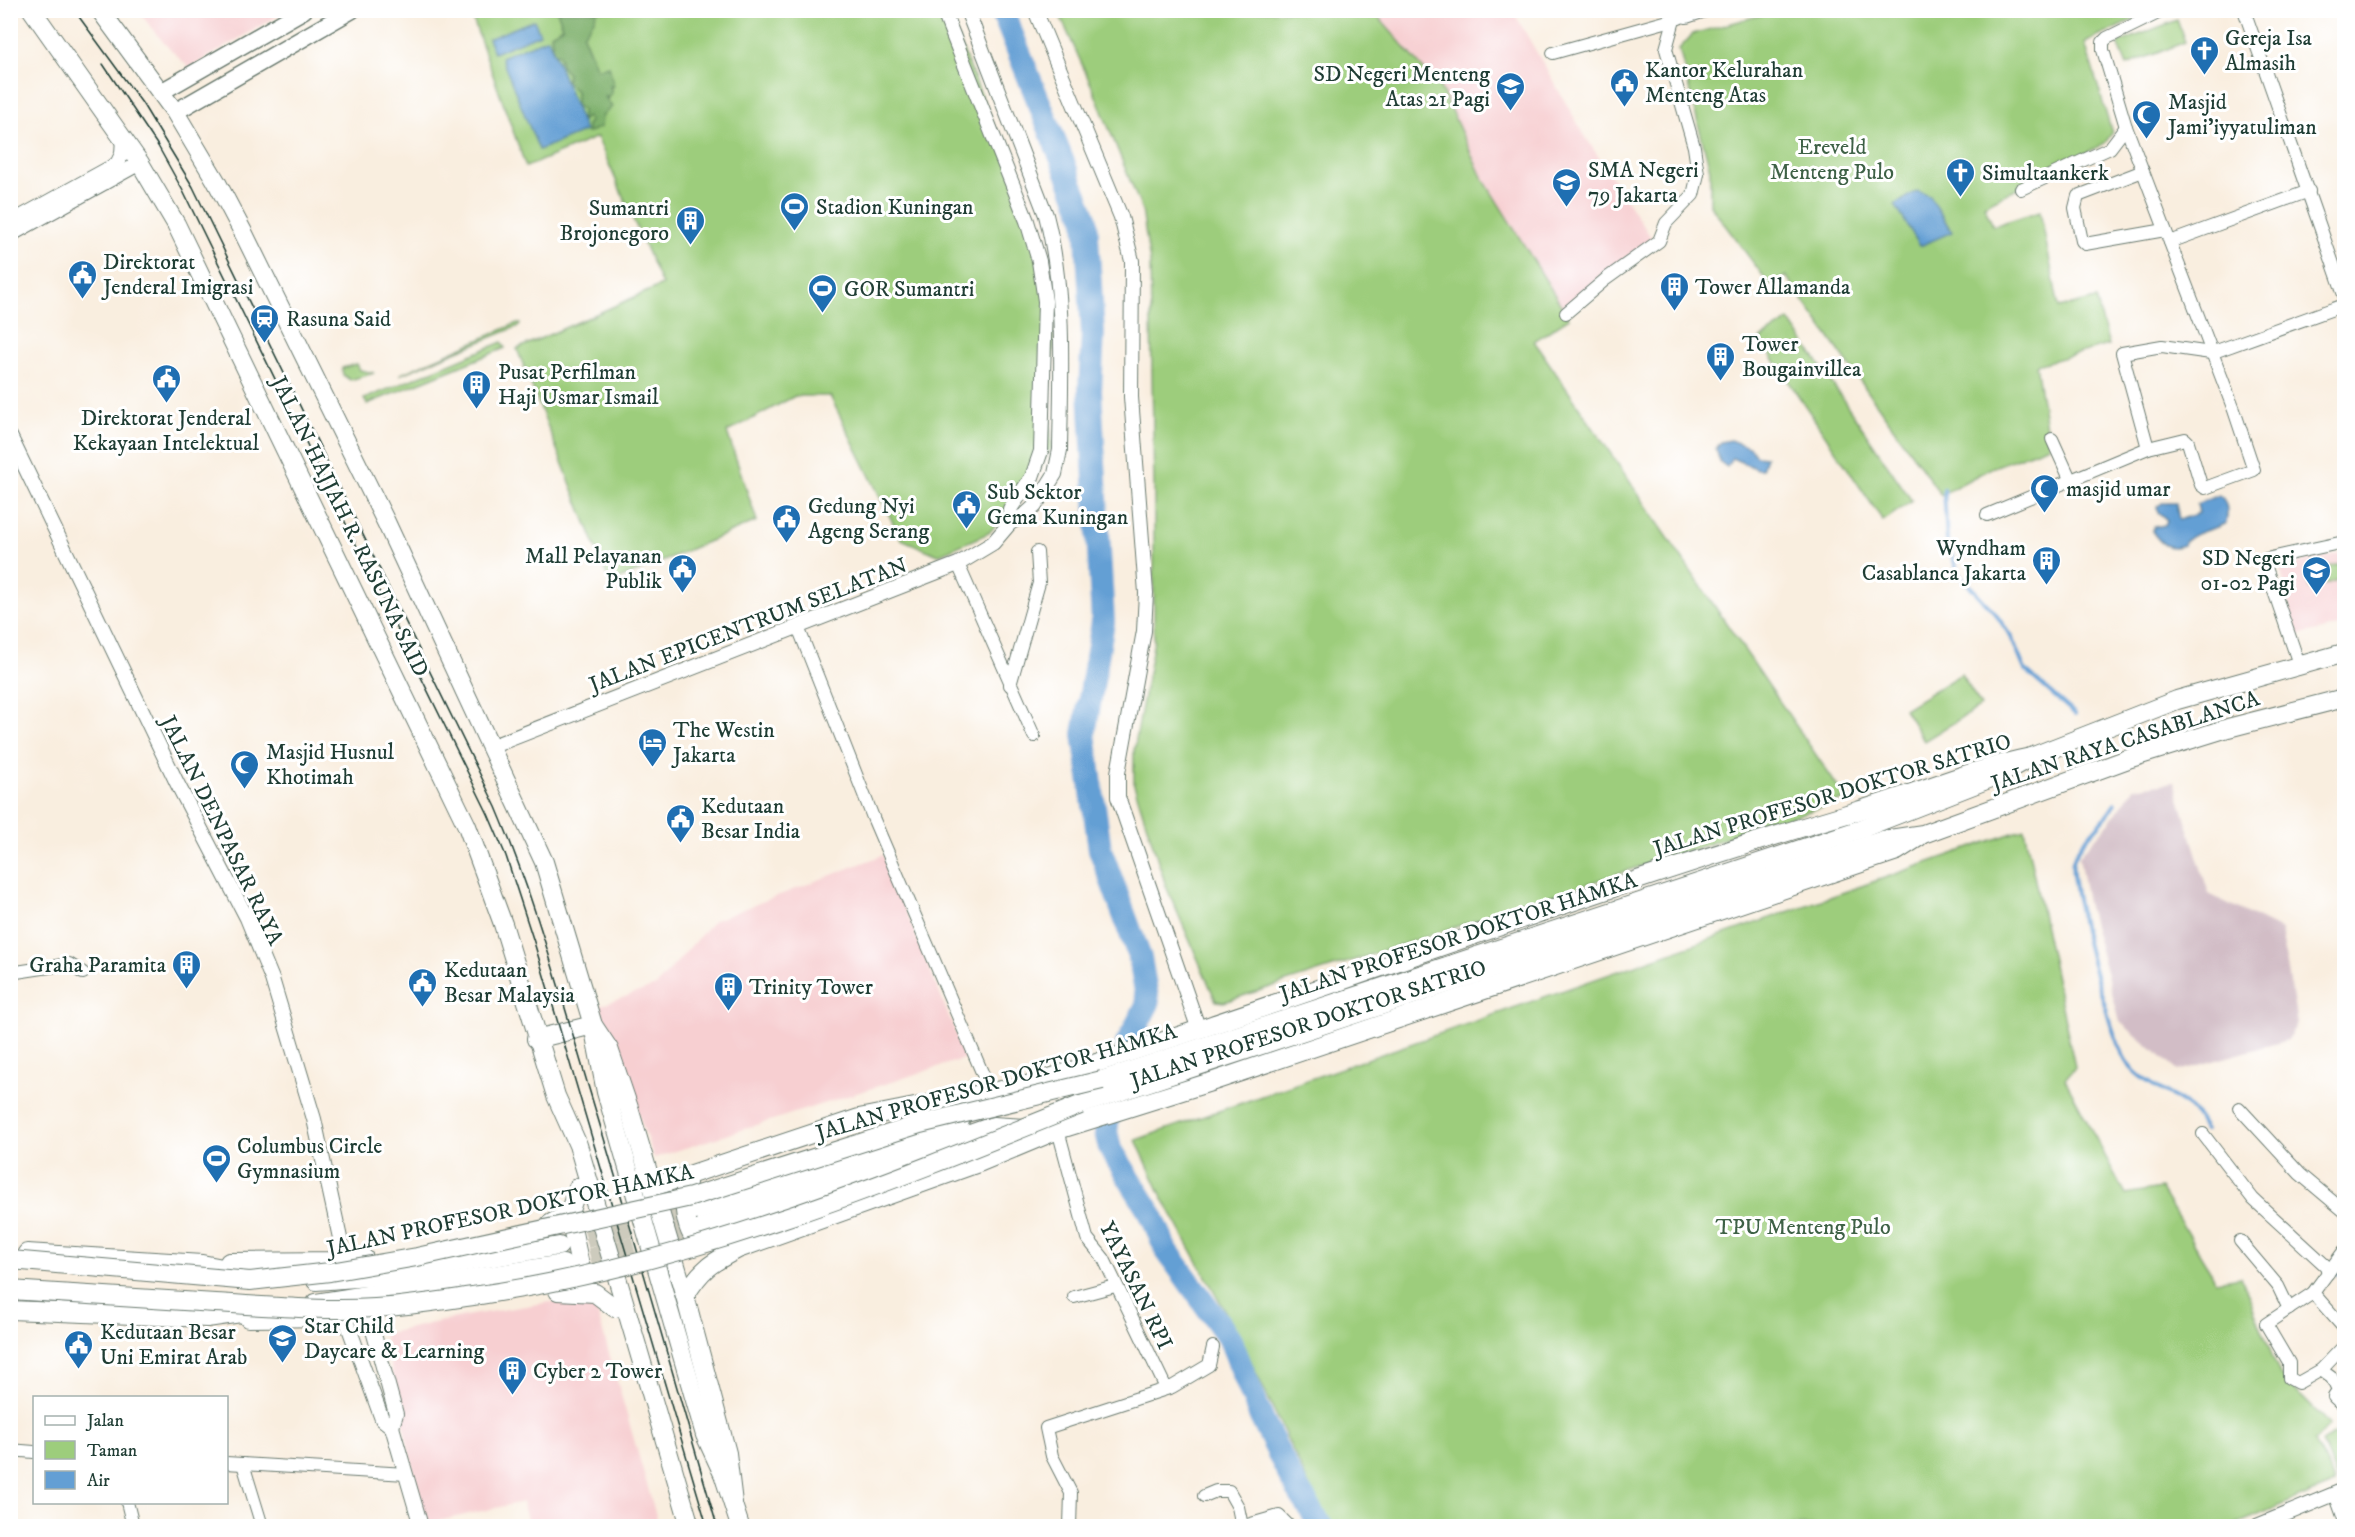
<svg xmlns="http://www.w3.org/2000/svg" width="2355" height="1537" viewBox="0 0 2355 1537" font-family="'IM FELL DW Pica',serif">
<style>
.built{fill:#f7cfd1}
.industrial{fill:#d2bdc6}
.green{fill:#9dcd7c;stroke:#5e8558;stroke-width:1.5}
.forest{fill:#7eb06c;stroke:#4e7650;stroke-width:1.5}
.water{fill:#639fd4;stroke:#416e84;stroke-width:1.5}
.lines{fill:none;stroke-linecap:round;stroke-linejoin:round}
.stream{stroke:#639fd4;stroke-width:4}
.river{stroke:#639fd4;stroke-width:24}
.primary-tunnel{stroke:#cdcbbd;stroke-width:18;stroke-dasharray:18 9;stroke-linecap:butt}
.minor-casing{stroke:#6b7b70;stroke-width:14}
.tertiary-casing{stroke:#6b7b70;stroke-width:16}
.secondary-casing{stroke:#6b7b70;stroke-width:19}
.primary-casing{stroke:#6b7b70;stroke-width:20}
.minor{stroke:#fff;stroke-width:12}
.tertiary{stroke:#fff;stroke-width:14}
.secondary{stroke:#fff;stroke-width:16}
.primary{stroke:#fff;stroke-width:18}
.tram{stroke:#1f3d34;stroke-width:1.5}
.primary-bridge-casing{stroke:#6b7b70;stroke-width:20;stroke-linecap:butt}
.primary-bridge{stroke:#fff;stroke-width:18}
.labels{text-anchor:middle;stroke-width:6;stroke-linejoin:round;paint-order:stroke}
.poi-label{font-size:22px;fill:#1f3d34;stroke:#fff;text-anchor:start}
.park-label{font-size:22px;fill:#3e6146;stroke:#fff}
.street-label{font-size:22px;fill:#1f3d34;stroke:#fff}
</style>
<rect width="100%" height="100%" fill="#fff"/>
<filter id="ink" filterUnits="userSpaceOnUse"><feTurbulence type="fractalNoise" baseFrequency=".0167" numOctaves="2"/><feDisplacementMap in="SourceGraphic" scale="12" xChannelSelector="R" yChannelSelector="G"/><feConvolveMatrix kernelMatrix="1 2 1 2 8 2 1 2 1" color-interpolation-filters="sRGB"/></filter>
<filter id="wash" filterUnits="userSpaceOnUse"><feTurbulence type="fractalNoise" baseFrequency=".008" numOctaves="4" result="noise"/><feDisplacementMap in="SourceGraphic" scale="24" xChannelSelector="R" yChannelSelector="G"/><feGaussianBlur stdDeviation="1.35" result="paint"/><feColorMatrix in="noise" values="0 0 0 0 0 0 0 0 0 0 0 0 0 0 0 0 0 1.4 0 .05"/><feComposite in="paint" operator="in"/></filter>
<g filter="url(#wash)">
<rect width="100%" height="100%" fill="#f9eedf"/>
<!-- built -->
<g class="built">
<polygon points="138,11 286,11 189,68 164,43"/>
<polygon points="1373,11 1513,11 1583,133 1652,239 1562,307 1482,177 1441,89"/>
<polygon points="2344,552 2344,625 2296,636 2280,567"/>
<polygon points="883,855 966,1058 654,1158 599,1006 656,986 713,921"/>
<polygon points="581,1297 596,1308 659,1526 529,1526 522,1502 425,1524 384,1334 465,1316"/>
</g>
<!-- industrial -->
<polygon class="industrial" points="2174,782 2209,894 2281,930 2297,1023 2288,1040 2178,1071 2120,1022 2087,903 2079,856 2111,821 2134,788"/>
<!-- green -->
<g class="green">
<polygon points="470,11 947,11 1041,243 1054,343 1048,403 1052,446 1031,484 989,533 938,555 901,539 830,396 795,396 727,432 757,521 610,583 517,349 662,285 597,137 526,167"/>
<path d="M1058 11H1373L1441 89 1482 177 1569 318 1534 341 1846 799C1639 866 1432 936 1224 1002L1216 1001 1166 886 1134 785V750L1154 640V488L1150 263 1142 210 1093 89Z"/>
<polygon points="1775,11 2152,11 2085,43 2112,133 2105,143 1984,205 1993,226 2040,211 2059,308 2096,299 2109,345 2036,365 2049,446 1991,468 1941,495 1786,276 1770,285 1710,205 1710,170 1679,49 1693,34"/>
<polygon points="2177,20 2185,42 2127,65 2118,43"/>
<polygon points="1789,320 1912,501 1883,521 1760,339"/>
<polygon points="517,323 520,324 519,326 399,375"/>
<polygon points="502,342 505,348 367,404 364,399"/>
<polygon points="357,364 360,370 374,373 350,380 343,375 342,368"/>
<polygon points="2344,562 2344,578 2310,589 2306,574"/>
<polygon points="1961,674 1981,706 1924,741 1904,709"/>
<polygon points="2024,829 2075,1067 2065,1079 2125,1194 2160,1188 2216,1281 2241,1277 2280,1375 2330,1425 2314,1441 2335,1483 2232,1526 1328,1526 1240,1338 1162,1197 1136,1140"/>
<polygon points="2344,1429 2344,1479 2338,1481 2321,1442"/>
</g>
<!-- forest -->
<polygon class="forest" points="557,11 597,11 594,20 583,35 597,69 609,66 614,86 610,86 612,92 608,98 604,95 612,107 602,116 601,127 587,133 587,125 590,121 587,117 582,121 582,109 576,106 576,91 566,82 568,74 561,66 559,54 553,53 551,34 563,27"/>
<!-- water -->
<g class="water">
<polygon points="534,20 540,34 494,53 488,39"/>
<polygon points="548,38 585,131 539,150 501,57"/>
<polygon points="1917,191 1930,196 1952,232 1920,246 1895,205"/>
<polygon points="1730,440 1751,448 1756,456 1766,457 1762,469 1757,469 1732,458 1727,467 1720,462 1716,449 1721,442"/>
<path d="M2219 495C2228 501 2228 513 2226 523 2212 531 2192 531 2183 545 2168 551 2160 543 2152 531L2154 527 2165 525 2167 520 2158 512 2157 507 2162 503H2176L2179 520 2199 513 2197 504Z"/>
</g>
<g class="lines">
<!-- stream -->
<g class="stream">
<polyline points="1944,489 1947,543 1959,574 1995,613 2011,637 2025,670 2075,714"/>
<path d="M2115 803C2105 825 2080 838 2073 861 2067 881 2113 1045 2127 1063 2143 1084 2169 1092 2190 1108 2196 1113 2200 1123 2205 1130"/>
<polyline points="2334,1269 2344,1279"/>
</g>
<!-- river -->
<g class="river">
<polyline points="1002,10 1086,220 1093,333 1090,391 1103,622 1084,734 1100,849 1140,958 1148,1003 1127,1044"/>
<polyline points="1108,1116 1106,1132 1110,1148 1150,1212 1167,1251 1230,1339 1261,1417 1292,1480 1321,1526"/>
</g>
</g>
</g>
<g filter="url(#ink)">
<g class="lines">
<!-- primary-tunnel -->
<g class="primary-tunnel">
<polyline points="560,1246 698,1211"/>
<polyline points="564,1264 702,1228"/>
</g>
<defs>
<g id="minor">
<polyline points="2244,10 2344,295"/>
<polyline points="1553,53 1679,18"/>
<polyline points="2143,171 2078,196 2075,208 2082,241 2085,244 2165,230"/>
<polyline points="2021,189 2110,148 2126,127"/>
<polyline points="2170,242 2309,191"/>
<polyline points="1566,313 1606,279 1659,241 1666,223 1693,195 1698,174 1694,147 1666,49 1674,20"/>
<polyline points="2052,439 2071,481"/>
<polyline points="2148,448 2122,353 2162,346 2211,353 2344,305"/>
<polyline points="1987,515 2148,448 2185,439 2188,442 2201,485 2205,488 2254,470 2234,410 2126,127 2103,50 2103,42 2107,38 2164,10"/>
<polyline points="958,564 1034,736"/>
<polyline points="798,627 874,820 990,1091"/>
<polyline points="2299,664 2264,562 2266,559 2344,542"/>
<polyline points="1010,685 1039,583 1037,552"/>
<polyline points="10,973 69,964 83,973"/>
<polyline points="2239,1108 2300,1174 2344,1211"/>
<polyline points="1058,1130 1087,1238 1104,1259 1166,1388"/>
<polyline points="2203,1134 2253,1199 2326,1266 2328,1273"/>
<polyline points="2240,1241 2278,1286 2289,1309"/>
<polyline points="2344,1251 2313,1293 2266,1324 2289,1363 2289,1378 2298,1383 2321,1370 2332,1378 2338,1391 2334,1397 2344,1406"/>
<polyline points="2313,1293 2344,1328"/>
<polyline points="1074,1297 1115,1286"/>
<polyline points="2321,1370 2344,1346"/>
<polyline points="10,1450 34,1452"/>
<polyline points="226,1463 406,1474"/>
<polyline points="243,1464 262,1526"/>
<polyline points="2335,1494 2344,1519"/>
<polyline points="1204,1496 1216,1491 1229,1491 1238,1507 1242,1526"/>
<polyline points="127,1502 133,1526"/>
<polyline points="1070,1526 1071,1493 1052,1456 1046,1428 1172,1387 1209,1365 1213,1347"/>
<polyline points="1244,1526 1279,1516 1289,1526"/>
</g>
<g id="tertiary">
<polyline points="943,10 1027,221 1039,261 1045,301 1041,451 1032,477 1010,509 1010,523"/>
<polyline points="1035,10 1121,217 1132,261 1131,397 1146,593 1144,631 1118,773 1118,797 1198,1027"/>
<polyline points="1681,10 1686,16 1705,10"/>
<polyline points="10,223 117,164 122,154 123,138"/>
<polyline points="10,235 140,163"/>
<polyline points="10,436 177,783 247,918 272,979 314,1119 345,1261"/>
<path d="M490 747 958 564 993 543 1010 523 1025 515 1035 506 1055 474 1060 450C1061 371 1066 293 1046 215L967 10"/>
<polyline points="369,1316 396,1414 392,1427"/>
<polyline points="345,1317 382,1419 392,1427 421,1526"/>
<polyline points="2257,1526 2344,1490"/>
</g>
<g id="secondary">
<polyline points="161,92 304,10"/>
<polyline points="175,112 352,10"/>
</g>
<g id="primary">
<polyline points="32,10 140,163 176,224 467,826 503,924 556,1096 578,1145 690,1526"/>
<polyline points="100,10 175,112 216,181 244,234 386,522 544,862 593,1025 609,1049 629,1108 685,1296 727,1453 733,1503"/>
<polyline points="536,1039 593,1025 606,1092 705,1435 723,1474 740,1526"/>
<polyline points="1102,1080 1858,830 1999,775 2031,757 2177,700 2344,653"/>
<polyline points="1080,1105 1883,840 1923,834 2128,759 2228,728 2344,698"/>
<path d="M986 1106 1017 1088C1299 1001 1574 894 1857 811 1915 794 1971 769 2031 757"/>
<path d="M687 1183C681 1198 685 1235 700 1243"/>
<polyline points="653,1187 859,1118 1006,1089"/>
<polyline points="698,1211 960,1121"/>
<polyline points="553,1223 562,1223 572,1228 581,1270 574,1280 559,1291"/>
<polyline points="550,1224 569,1213 578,1187"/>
<polyline points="702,1228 993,1126 1058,1130 1214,1081 1897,851 1919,837"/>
<polyline points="27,1253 202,1264 253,1274"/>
<polyline points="229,1262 345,1261 364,1258"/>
<polyline points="316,1281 382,1276 559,1246"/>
<polyline points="558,1291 595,1293 615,1308"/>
<path d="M685 1296C701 1269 711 1263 738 1249L981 1162 1053 1132"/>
<polyline points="316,1303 563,1264"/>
<polyline points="10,1310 207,1318 261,1310"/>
<polyline points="248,1318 331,1317"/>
</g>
</defs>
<!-- minor casing -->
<use href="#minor" class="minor-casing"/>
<!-- tertiary casing -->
<use href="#tertiary" class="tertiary-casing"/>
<!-- secondary casing -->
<use href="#secondary" class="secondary-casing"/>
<!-- primary casing -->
<use href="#primary" class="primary-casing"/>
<!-- minor -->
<use href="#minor" class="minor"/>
<!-- tertiary -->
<use href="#tertiary" class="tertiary"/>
<!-- secondary -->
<use href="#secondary" class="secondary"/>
<!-- primary -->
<use href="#primary" class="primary"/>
<!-- tram -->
<g class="tram">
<path d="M74 10 142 103 193 187 496 807C534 896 559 989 587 1082 632 1230 674 1378 717 1526"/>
<polyline points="103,64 158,146 183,191 488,814 506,856 534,942 707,1526"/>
</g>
<defs>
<g id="primary-bridge">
<polyline points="11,1260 250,1281 330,1272 417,1257 691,1197 920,1124 1102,1080"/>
<path d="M10 1290C79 1294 147 1299 215 1303 268 1306 322 1311 375 1308 410 1306 445 1300 480 1295 689 1264 885 1184 1080 1105"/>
</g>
</defs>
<!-- primary-bridge casing -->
<use href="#primary-bridge" class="primary-bridge-casing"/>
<!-- primary-bridge -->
<use href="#primary-bridge" class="primary-bridge"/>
</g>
</g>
<!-- icons -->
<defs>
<symbol id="church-pin" viewBox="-11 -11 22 30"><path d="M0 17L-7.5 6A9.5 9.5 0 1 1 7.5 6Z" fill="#1f6fb2" stroke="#fff"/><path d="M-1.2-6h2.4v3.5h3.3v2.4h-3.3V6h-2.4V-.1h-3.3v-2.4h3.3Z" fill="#fff"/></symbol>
<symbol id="civic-pin" viewBox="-11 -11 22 30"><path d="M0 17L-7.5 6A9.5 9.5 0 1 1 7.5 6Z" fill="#1f6fb2" stroke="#fff"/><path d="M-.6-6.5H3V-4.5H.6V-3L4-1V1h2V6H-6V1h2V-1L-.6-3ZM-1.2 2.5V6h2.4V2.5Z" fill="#fff"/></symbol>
<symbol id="school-pin" viewBox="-11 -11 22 30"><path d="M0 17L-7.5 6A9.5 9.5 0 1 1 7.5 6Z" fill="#1f6fb2" stroke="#fff"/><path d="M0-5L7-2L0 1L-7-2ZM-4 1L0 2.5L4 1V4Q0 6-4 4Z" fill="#fff"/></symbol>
<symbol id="mosque-pin" viewBox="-11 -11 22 30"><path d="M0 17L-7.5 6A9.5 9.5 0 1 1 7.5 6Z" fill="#1f6fb2" stroke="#fff"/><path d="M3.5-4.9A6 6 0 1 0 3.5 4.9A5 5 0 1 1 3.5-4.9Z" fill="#fff"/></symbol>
<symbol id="stadium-pin" viewBox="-11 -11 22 30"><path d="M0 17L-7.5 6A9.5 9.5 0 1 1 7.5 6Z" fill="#1f6fb2" stroke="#fff"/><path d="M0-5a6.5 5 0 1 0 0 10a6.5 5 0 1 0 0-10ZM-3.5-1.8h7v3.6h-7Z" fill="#fff"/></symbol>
<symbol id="building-pin" viewBox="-11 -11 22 30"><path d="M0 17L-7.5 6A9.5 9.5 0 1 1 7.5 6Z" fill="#1f6fb2" stroke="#fff"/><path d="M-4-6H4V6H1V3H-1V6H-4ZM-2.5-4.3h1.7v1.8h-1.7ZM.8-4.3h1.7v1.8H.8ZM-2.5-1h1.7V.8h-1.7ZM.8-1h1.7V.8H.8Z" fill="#fff"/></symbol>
<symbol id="station-pin" viewBox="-11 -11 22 30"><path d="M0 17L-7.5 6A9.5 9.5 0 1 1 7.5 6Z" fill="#1f6fb2" stroke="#fff"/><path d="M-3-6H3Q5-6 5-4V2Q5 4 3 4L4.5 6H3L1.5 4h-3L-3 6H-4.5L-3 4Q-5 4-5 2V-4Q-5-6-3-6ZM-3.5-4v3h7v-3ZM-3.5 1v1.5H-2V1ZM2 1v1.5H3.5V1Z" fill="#fff"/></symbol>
<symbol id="hotel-pin" viewBox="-11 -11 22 30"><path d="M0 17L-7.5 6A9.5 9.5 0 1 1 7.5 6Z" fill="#1f6fb2" stroke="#fff"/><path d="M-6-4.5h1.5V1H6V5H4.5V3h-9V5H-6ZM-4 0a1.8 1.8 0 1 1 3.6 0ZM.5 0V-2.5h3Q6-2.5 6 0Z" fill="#fff"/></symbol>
</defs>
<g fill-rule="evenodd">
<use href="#church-pin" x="2188" y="34" width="33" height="45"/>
<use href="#civic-pin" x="1608" y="66" width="33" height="45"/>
<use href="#school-pin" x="1494" y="70" width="33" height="45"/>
<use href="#mosque-pin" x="2130" y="98" width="33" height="45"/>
<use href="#church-pin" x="1944" y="156" width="33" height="45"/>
<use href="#school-pin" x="1550" y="166" width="33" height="45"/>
<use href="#stadium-pin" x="778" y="190" width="33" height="45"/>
<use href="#building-pin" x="674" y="204" width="33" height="45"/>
<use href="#civic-pin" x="66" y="258" width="33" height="45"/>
<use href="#building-pin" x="1658" y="270" width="33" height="45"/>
<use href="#stadium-pin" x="806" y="272" width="33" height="45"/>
<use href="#station-pin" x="248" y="302" width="33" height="45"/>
<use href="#building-pin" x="1704" y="340" width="33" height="45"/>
<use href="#civic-pin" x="150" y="362" width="33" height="45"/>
<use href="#building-pin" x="460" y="368" width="33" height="45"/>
<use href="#mosque-pin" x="2028" y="472" width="33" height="45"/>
<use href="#civic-pin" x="950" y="488" width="33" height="45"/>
<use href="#civic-pin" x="770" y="502" width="33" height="45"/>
<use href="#building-pin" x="2030" y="544" width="33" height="45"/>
<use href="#civic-pin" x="666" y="552" width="33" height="45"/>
<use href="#school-pin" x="2300" y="554" width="33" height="45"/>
<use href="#hotel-pin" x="636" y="726" width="33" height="45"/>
<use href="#mosque-pin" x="228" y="748" width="33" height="45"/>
<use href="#civic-pin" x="664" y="802" width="33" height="45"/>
<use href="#building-pin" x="170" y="948" width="33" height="45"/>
<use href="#civic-pin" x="406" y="966" width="33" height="45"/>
<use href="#building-pin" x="712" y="970" width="33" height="45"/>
<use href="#stadium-pin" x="200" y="1142" width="33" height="45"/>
<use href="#school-pin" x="266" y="1322" width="33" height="45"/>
<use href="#civic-pin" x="62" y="1328" width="33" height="45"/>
<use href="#building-pin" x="496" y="1354" width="33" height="45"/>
</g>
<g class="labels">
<!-- poi labels -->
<g class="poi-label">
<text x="2225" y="45">Gereja Isa<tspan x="2225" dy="25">Almasih</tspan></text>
<text x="1645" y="77">Kantor Kelurahan<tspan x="1645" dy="25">Menteng Atas</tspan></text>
<text x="1490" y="81" text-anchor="end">SD Negeri Menteng<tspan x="1490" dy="25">Atas 21 Pagi</tspan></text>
<text x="2168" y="109">Masjid<tspan x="2168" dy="25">Jami'iyyatuliman</tspan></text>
<text x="1588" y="177">SMA Negeri<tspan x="1588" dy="25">79 Jakarta</tspan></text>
<text x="1982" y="180">Simultaankerk</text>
<text x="816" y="214">Stadion Kuningan</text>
<text x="669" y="215" text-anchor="end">Sumantri<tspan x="669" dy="25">Brojonegoro</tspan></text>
<text x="103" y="269">Direktorat<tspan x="103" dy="25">Jenderal Imigrasi</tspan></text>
<text x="1695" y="294">Tower Allamanda</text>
<text x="844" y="296">GOR Sumantri</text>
<text x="286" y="326">Rasuna Said</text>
<text x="1742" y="351">Tower<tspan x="1742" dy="25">Bougainvillea</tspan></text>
<text x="498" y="379">Pusat Perfilman<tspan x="498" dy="25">Haji Usmar Ismail</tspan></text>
<text x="166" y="425" text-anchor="middle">Direktorat Jenderal<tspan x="166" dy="25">Kekayaan Intelektual</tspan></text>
<text x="2066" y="496">masjid umar</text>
<text x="987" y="499">Sub Sektor<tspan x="987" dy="25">Gema Kuningan</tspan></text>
<text x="808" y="513">Gedung Nyi<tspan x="808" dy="25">Ageng Serang</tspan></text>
<text x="2026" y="555" text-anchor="end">Wyndham<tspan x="2026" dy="25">Casablanca Jakarta</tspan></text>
<text x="662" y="563" text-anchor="end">Mall Pelayanan<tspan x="662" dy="25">Publik</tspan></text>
<text x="2295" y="565" text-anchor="end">SD Negeri<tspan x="2295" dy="25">01-02 Pagi</tspan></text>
<text x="673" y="737">The Westin<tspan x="673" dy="25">Jakarta</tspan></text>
<text x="266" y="759">Masjid Husnul<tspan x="266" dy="25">Khotimah</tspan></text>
<text x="701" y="813">Kedutaan<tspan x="701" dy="25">Besar India</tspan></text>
<text x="166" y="972" text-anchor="end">Graha Paramita</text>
<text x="444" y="977">Kedutaan<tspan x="444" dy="25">Besar Malaysia</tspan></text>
<text x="749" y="994">Trinity Tower</text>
<text x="237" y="1153">Columbus Circle<tspan x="237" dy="25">Gymnasium</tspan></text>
<text x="304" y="1333">Star Child<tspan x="304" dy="25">Daycare &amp; Learning</tspan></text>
<text x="100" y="1339">Kedutaan Besar<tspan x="100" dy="25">Uni Emirat Arab</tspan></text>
<text x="533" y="1378">Cyber 2 Tower</text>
</g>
<!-- park labels -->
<g class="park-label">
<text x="1832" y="154">Ereveld<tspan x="1832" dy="25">Menteng Pulo</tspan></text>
<text x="1803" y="1234">TPU Menteng Pulo</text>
</g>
<!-- street labels -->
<g class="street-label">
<text transform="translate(351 526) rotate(64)" y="8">JALAN HAJJAH R. RASUNA SAID</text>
<text transform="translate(748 624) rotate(-21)" y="8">JALAN EPICENTRUM SELATAN</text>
<text transform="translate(2125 740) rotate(-18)" y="8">JALAN RAYA CASABLANCA</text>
<text transform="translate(1832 794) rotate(-17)" y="8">JALAN PROFESOR DOKTOR SATRIO</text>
<text transform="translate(223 830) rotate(64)" y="8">JALAN DENPASAR RAYA</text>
<text transform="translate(1458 936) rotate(-18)" y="8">JALAN PROFESOR DOKTOR HAMKA</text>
<text transform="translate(1308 1023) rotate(-18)" y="8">JALAN PROFESOR DOKTOR SATRIO</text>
<text transform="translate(996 1081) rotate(-16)" y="8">JALAN PROFESOR DOKTOR HAMKA</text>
<text transform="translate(510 1209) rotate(-12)" y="8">JALAN PROFESOR DOKTOR HAMKA</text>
<text transform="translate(1137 1285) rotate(64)" y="8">YAYASAN RPI</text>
</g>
</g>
<!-- margin -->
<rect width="2355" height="1537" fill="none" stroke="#fff" stroke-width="36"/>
<!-- legend -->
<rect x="33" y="1396" width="195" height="108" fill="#ffffff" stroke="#a5b1ae" stroke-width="1.5"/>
<rect x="45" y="1416" width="30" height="9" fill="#ffffff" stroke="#a5b1ae" stroke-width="1.5"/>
<text x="87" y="1426" font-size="18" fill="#1f3d34">Jalan</text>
<rect x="45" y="1441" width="30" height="18" fill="#9dcd7c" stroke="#a5b1ae" stroke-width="1.5"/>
<text x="87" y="1456" font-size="18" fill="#1f3d34">Taman</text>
<rect x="45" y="1471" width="30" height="18" fill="#639fd4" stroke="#a5b1ae" stroke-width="1.5"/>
<text x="87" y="1486" font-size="18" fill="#1f3d34">Air</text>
</svg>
